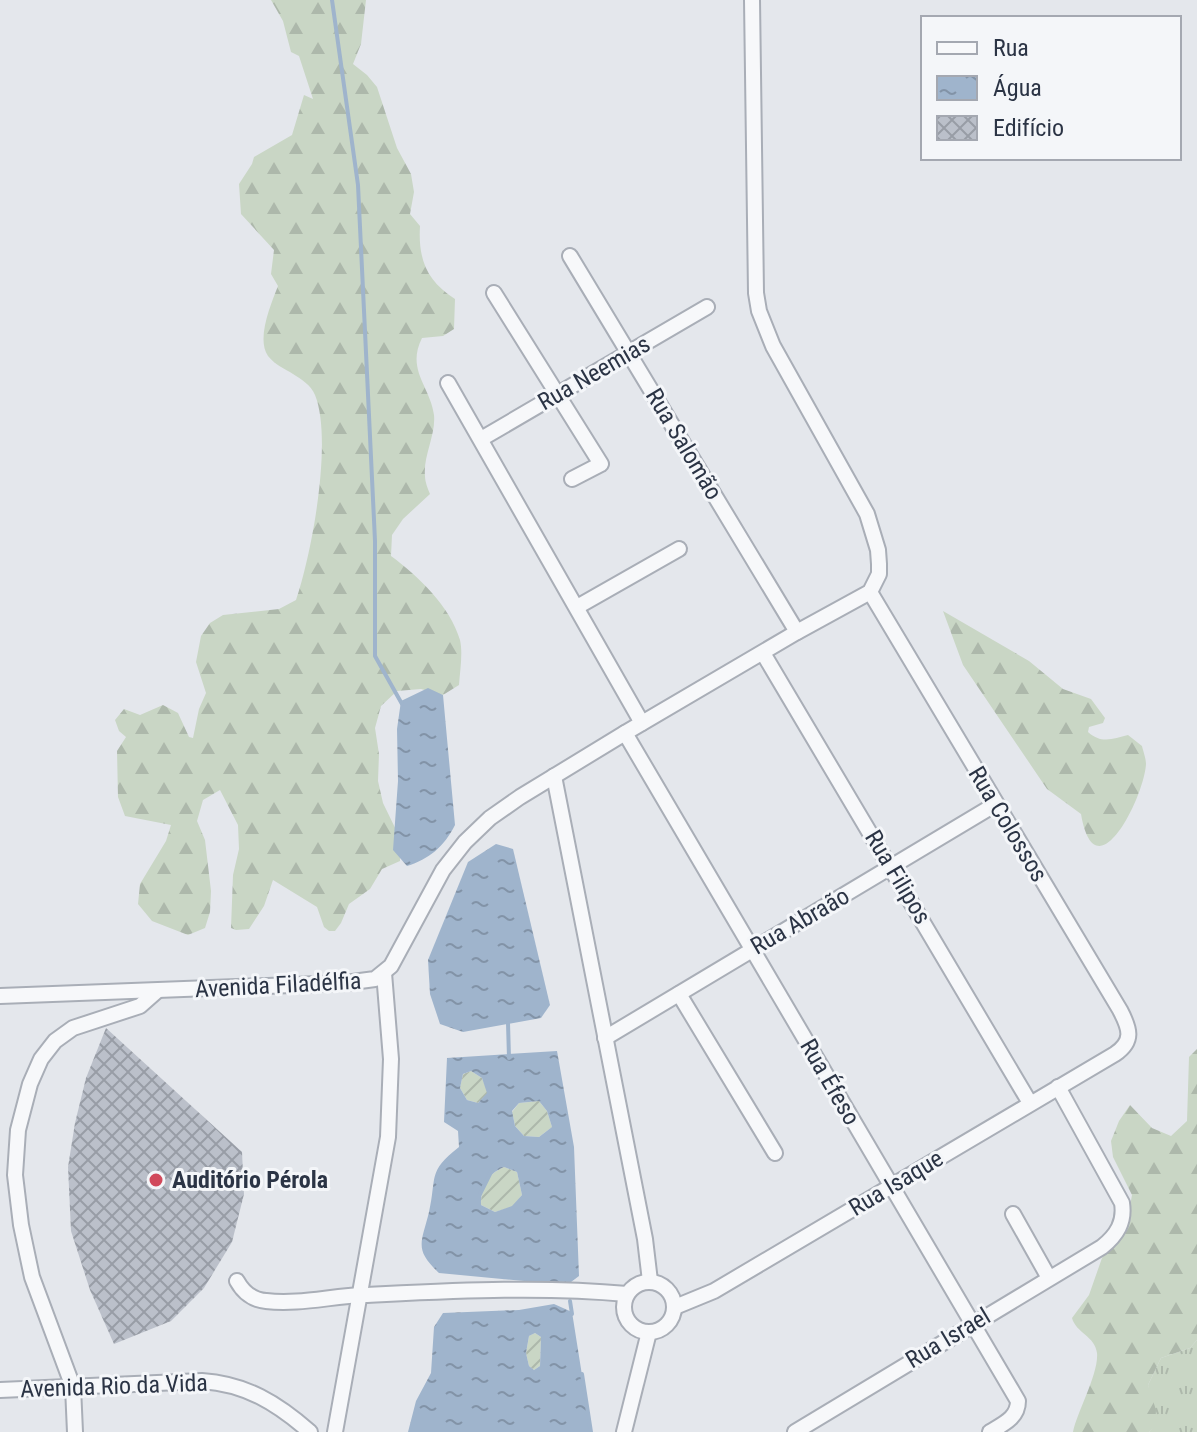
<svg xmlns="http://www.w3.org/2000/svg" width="1197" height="1432" viewBox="0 0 1197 1432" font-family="'Roboto Condensed',sans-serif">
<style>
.grass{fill:url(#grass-tufts)}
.forest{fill:url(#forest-firs)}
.garden{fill:url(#garden-furrows)}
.water{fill:url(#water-ripples);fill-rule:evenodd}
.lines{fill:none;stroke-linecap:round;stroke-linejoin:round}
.stream{stroke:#9fb4cc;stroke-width:4}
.building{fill:url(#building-cross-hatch)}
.minor-casing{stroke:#a9aeb7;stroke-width:18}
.minor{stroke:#f7f8fa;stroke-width:14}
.poi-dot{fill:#d1495b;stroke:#f4f6f9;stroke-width:3}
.labels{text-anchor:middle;stroke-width:6;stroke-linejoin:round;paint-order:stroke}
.street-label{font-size:24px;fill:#2b3445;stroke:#f4f6f9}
.poi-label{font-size:24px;font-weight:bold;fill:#2b3445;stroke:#f4f6f9;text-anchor:start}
</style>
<defs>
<pattern id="grass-tufts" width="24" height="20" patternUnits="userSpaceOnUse" patternTransform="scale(2)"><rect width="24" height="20" fill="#c9d6c5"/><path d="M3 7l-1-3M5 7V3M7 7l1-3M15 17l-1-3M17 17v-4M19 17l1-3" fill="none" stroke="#adb8ab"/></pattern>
<pattern id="forest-firs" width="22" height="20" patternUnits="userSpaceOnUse" patternTransform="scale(2)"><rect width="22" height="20" fill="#c9d6c5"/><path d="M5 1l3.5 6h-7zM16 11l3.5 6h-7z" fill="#adb8ab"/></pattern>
<pattern id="garden-furrows" width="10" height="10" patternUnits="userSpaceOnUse" patternTransform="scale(2)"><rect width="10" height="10" fill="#c9d6c5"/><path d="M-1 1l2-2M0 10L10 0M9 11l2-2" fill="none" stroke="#adb8ab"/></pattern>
<pattern id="water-ripples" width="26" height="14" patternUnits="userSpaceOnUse" patternTransform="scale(2)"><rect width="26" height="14" fill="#9fb4cc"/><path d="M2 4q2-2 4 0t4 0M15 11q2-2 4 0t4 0" fill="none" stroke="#8293a7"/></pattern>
<pattern id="building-cross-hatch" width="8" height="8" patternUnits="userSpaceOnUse" patternTransform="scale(2)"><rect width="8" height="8" fill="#bbc0ca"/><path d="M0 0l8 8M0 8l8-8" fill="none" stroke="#989da6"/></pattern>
</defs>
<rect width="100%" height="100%" fill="#e4e7ec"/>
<!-- grass -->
<polygon class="grass" points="1197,1340 1197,1432 1149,1432 1155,1426 1148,1385 1161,1358 1190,1348"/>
<!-- forest -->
<g class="forest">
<path d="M271 0H366L361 44 353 64 367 75 377 87 397 148 411 174 414 192 410 214 420 226C418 260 427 281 455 299L454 329 443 336 422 338C406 370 430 386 434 415 436 435 423 456 425 476 425 482 428 489 430 494L403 519 392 535 391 556C418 576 450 606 460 640 463 653 460 671 459 685L443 695 421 689 397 691 381 706 375 728 379 754 378 781 383 803 400 838V861L382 869 370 889 349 904 341 923 335 931H329L324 927 317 907 273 880 264 906 249 929 236 930 231 928 233 875 239 849 238 825 220 790 203 800 197 821 205 840 211 891 210 912 205 928 188 935 152 921 138 904 140 884 166 841 171 825 125 816 118 797 117 751 126 737 119 731 115 720 124 709 140 715 163 705 178 713 189 737 193 738 199 709 206 693 196 662 201 636 210 623 223 615 279 609 296 600C312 553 333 440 315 395 311 385 301 379 293 374 285 369 274 364 268 356 256 339 271 304 278 286L271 274 274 250 241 214 239 184 252 164 254 157 292 135 304 95 313 99 299 56 291 52 283 21Z"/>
<path d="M943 611 1029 661 1063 689 1091 699 1105 718 1103 723 1089 727 1088 732C1101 744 1113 739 1128 735L1142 746C1143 751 1146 758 1146 764 1144 798 1095 896 1081 814L1047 789 963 665Z"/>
<path d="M1197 1049V1340L1190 1348 1161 1358 1148 1385 1156 1410 1155 1427 1149 1432H1073C1077 1412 1099 1373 1097 1353 1095 1336 1076 1333 1072 1318L1089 1295 1102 1258 1127 1223 1132 1195 1113 1157 1111 1141 1119 1121 1130 1105 1152 1128 1171 1136 1187 1121 1189 1057Z"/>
</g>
<!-- garden -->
<g class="garden">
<polygon points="471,1071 482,1078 488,1093 478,1103 467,1100 460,1088 463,1074"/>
<polygon points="539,1101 547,1111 552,1127 539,1137 524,1136 515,1126 512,1112 519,1103"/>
<path d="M504 1167 517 1172 522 1195 512 1207 495 1212 481 1205C481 1186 486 1175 504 1167Z"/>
<polygon points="535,1333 541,1337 540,1366 534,1370 529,1366 526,1353 529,1336"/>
</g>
<!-- water -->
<g class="water">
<path d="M428 688 443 695 455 825C444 847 429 859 407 866L393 850 398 781 397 729 401 701Z"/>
<polygon points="496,844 513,849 550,1005 541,1018 463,1032 440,1024 430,994 428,960 468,862"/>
<path d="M557 1051 574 1147 579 1276 567 1285 439 1273C413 1249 422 1242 429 1212 437 1177 427 1172 459 1147L458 1131 444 1122 447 1058ZM471 1071 482 1078 487 1093 478 1103 467 1100 460 1088 463 1074ZM539 1101 547 1111 552 1127 539 1137 524 1136 515 1126 512 1111 519 1103ZM504 1167 517 1172 522 1195 512 1206 495 1212 481 1205C481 1186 486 1175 504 1167Z"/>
<path d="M554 1304 572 1312 591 1432H408L416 1401 431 1373 434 1327 443 1313 519 1310ZM535 1333 541 1337 540 1366 534 1370 529 1366 526 1353 529 1336Z"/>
</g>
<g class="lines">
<!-- stream -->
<g class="stream">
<polyline points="332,0 358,185 375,541 375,656 402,704"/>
<polyline points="508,1023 509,1058"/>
<polyline points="480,1194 492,1170"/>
<polyline points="570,1301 572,1314"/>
<polyline points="582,1374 591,1432"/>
</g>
</g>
<!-- building -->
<polygon class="building" points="106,1028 242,1152 244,1194 232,1242 204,1288 171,1321 114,1344 90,1290 71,1231 68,1167 75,1123 86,1078"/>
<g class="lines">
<defs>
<g id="minor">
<polyline points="570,256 797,632"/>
<polyline points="494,293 601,464 572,479"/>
<polyline points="448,383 642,723"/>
<polyline points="481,439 707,307"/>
<polyline points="577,607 679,549"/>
<polyline points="763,653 1030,1103"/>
<path d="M625 733 1018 1401C1018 1418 1003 1424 990 1432"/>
<polyline points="554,776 645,1239 650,1281"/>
<polyline points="679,994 775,1153"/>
<polyline points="0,996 345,983 375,979 391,966 443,870 465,842 490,818 520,797 625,733 797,632 870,592 879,574 879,564 878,550 867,514 773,346 759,311 756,293 752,0"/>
<polyline points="605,1038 996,804"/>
<polyline points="1013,1214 1049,1278"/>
<path d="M237 1281C243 1292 253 1300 266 1301 298 1305 332 1296 364 1295 451 1291 540 1286 627 1294"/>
<circle cx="649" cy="1307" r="25"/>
<path d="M675 1307 714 1291 1115 1054C1134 1041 1130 1029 1120 1010L870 592"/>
<path d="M0 1390 202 1381C246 1384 277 1403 310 1432"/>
<polyline points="75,1432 73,1387 32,1277 21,1225 15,1175 18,1130 30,1084 41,1059 55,1041 73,1028 140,1006 157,991"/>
<polyline points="335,1432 388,1137 391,1059 384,973"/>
<polyline points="624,1432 649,1332"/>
<path d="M795 1432 1102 1247C1117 1235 1125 1222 1122 1203L1058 1087"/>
</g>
</defs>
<!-- minor casing -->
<use href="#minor" class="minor-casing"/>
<!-- minor -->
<use href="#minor" class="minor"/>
</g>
<!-- markers -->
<circle class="poi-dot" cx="156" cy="1180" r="8"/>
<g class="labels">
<!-- street labels -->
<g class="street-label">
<text transform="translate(594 373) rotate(-30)" y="8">Rua Neemias</text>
<text transform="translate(684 444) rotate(59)" y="8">Rua Salomão</text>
<text transform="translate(1008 824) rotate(59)" y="8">Rua Colossos</text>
<text transform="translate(898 877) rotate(59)" y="8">Rua Filipos</text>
<text transform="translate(800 921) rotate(-30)" y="8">Rua Abraão</text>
<text transform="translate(278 985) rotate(-3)" y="8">Avenida Filadélfia</text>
<text transform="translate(830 1082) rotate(60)" y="8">Rua Éfeso</text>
<text transform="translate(896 1183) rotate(-31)" y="8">Rua Isaque</text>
<text transform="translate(948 1338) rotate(-31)" y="8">Rua Israel</text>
<text transform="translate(114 1386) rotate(-2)" y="8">Avenida Rio da Vida</text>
</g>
<!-- poi labels -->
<g class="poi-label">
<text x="172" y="1188">Auditório Pérola</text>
</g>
</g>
<!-- legend -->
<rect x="921" y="16" width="260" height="144" fill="#f4f6f9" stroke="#a4a8b1" stroke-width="2"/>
<rect x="937" y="42" width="40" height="12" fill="#f7f8fa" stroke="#a4a8b1" stroke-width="2"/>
<text x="993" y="56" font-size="24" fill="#2b3445">Rua</text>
<rect x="937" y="76" width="40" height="24" fill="url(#water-ripples)" stroke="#a4a8b1" stroke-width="2"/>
<text x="993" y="96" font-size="24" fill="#2b3445">Água</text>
<rect x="937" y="116" width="40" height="24" fill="url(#building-cross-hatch)" stroke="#a4a8b1" stroke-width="2"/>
<text x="993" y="136" font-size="24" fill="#2b3445">Edifício</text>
</svg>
